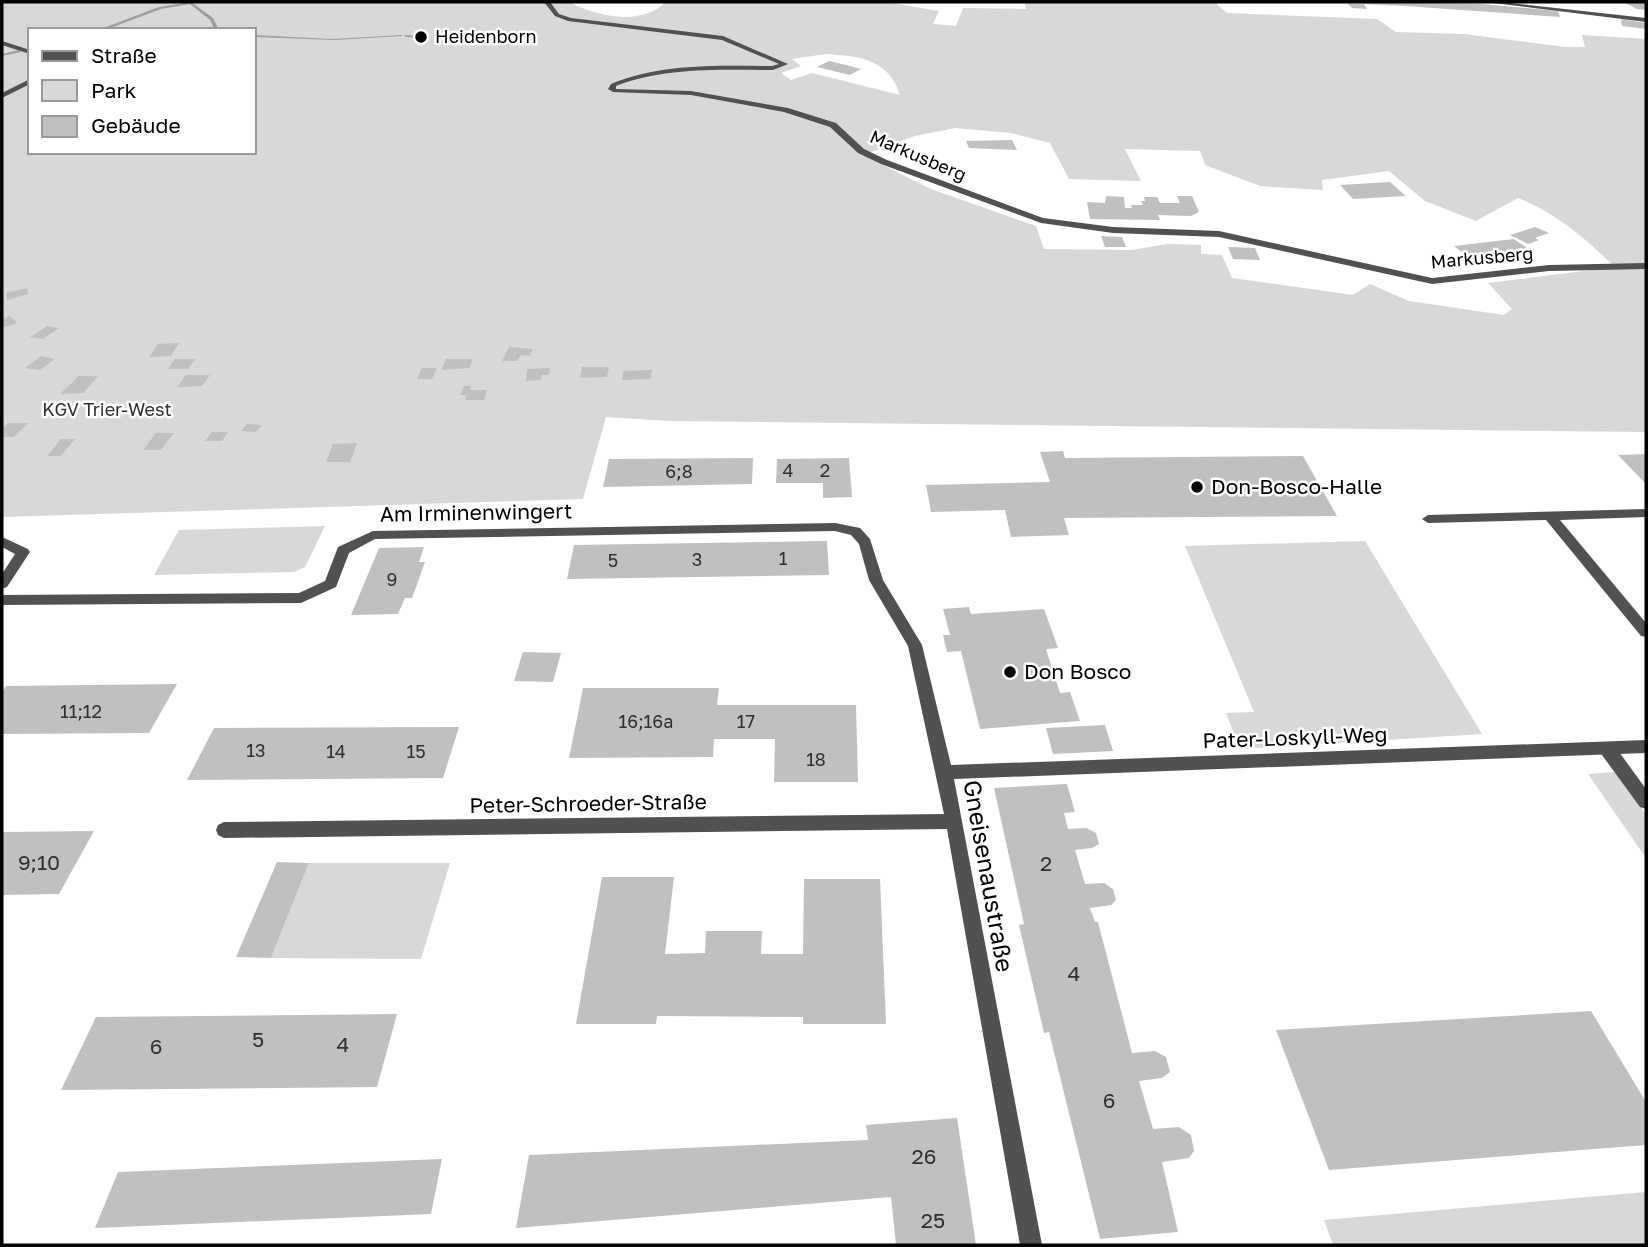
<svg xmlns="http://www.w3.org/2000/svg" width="1648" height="1247" viewBox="0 0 1648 1247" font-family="'Golos Text',sans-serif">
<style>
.green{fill:#d8d8d8;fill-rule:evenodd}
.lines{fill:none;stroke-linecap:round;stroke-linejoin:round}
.stream{fill:#9f9f9f;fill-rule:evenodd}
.building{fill:#c0c0c0}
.lane{fill:#515151;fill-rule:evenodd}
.street{fill:#515151;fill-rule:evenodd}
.poi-dot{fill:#000;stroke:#fff;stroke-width:2.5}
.labels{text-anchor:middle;stroke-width:5;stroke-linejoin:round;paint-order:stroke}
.far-poi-label{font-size:18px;fill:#000;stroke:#fff;text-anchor:start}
.far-street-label{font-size:18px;fill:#000;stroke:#fff}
.far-park-label{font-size:18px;fill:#2f2f2f;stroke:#fff}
.number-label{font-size:18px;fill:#303030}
.poi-label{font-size:21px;fill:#000;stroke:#fff;text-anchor:start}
.street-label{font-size:21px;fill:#000;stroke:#fff}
.near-number-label{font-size:21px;fill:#303030}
.near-street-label{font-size:24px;fill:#000;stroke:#fff}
</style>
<rect width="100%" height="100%" fill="#fff"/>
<!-- green -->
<g class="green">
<path d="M2 2H568C599 16 639 27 666 2H887L939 11 933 24 956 26 963 8 1026 9 1024 2H1214L1227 13 1377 19 1396 32 1464 34 1566 47H1585L1582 35 1646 39V432L670 421 606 417 583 499 2 517ZM30 30H254V152H30ZM826 54C861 56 889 60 900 95L812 73 791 80 781 73 801 66 792 59ZM955 128 1011 133 1050 143 1069 179 1141 181 1125 149 1200 151 1205 165 1260 186 1323 190 1322 180 1389 171 1425 201 1476 221 1518 198C1556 213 1586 239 1615 267L1488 283 1512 309 1504 315 1409 301 1370 284 1353 295 1232 278 1222 255 1201 254V245L1167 244 1132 250 1044 249 1036 226 931 189 863 155 915 136Z"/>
<polygon points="325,526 305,567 294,572 154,575 179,530"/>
<polygon points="1365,541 1482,734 1240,749 1226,713 1254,712 1185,546"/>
<polygon points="1616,772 1646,814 1646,858 1588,774"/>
<polygon points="309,863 450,863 421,959 271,958"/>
<polygon points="1646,1192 1646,1245 1333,1245 1324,1220"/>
</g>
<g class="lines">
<!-- stream -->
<g class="stream">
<polygon points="191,2 213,18 219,30 215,30 210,20 190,4 161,9 105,30 98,30 159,7"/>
<polygon points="254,35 332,39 401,35 403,36 334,40 254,37"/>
<polygon points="404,35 421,36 423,37 421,38 406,37"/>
<polygon points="19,50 21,52 2,56 2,54"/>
</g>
</g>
<!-- building -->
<g class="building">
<polygon points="1361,2 1482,4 1558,11 1560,17 1405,6 1364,4 1367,9 1352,8 1347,3 1363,4"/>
<polygon points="1623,2 1646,2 1646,10 1637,9"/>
<polygon points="1621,19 1646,23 1646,29 1622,26"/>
<polygon points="829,61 846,65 861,69 850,75 817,67"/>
<polygon points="1012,140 1017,150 969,148 966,141"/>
<polygon points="1390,182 1406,196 1353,199 1340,185"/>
<polygon points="1106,196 1124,197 1125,208 1132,208 1131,205 1143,205 1141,201 1145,201 1144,197 1157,197 1160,203 1180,203 1177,196 1192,196 1199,212 1191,216 1158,215 1160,220 1090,219 1087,202 1105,203"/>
<polygon points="1535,227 1549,233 1535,238 1539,240 1528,244 1510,235"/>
<polygon points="1101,236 1122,237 1126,247 1105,247"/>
<polygon points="1514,239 1533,252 1472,260 1454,246"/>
<polygon points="1228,247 1255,248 1260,260 1233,259"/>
<polygon points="27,288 28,294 7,300 6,293"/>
<polygon points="10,316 17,323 2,328 2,319"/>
<polygon points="47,326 59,328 43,339 30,337"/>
<polygon points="179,343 171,356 149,357 158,344"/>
<polygon points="509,347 533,349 530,356 521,355 517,361 502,361"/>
<polygon points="41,356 55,359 40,370 25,368"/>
<polygon points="175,359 195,359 188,369 168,369"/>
<polygon points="446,359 473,359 469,368 441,370"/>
<polygon points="582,367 609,367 607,377 580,378"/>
<polygon points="422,368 437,368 432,379 417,379"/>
<polygon points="550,368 549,375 542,375 541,380 526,381 527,369"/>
<polygon points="652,370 651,379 622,380 623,371"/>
<polygon points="186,375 210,375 202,386 177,387"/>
<polygon points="79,376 98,376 83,393 60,394"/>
<polygon points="464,386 471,386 470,390 487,390 484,400 465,400 467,395 460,395"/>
<polygon points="8,423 28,423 14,437 2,437 2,429"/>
<polygon points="247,424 262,425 256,432 241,431"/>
<polygon points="212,432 228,432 222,441 205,441"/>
<polygon points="156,433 174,433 161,450 143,450"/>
<polygon points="61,439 75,439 61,456 47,456"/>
<polygon points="357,443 350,462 326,462 333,444"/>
<polygon points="1063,451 1065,458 1303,456 1337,516 1064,518 1069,535 1011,537 1005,510 931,512 926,485 1050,482 1040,452"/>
<polygon points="1646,454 1646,484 1618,455"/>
<polygon points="753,458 752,484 603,487 609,459"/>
<polygon points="849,458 852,497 823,498 823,483 776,483 777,459"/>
<polygon points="827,541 829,575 567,579 574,545"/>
<polygon points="424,547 419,562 425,562 412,598 405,598 398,614 351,615 379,548"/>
<polygon points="969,607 971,614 1044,609 1058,648 1046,649 1060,693 1070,692 1080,721 980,729 961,651 947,652 943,635 950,635 943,609"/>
<polygon points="523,652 561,653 553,682 514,681"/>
<polygon points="177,684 149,733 2,734 2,692 6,686"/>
<polygon points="583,688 719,688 717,705 856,705 858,782 774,782 775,739 714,739 713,757 569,758"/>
<polygon points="1105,725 1113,751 1053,754 1046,728"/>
<polygon points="459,727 443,778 187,780 214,728"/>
<polygon points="1067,784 1075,812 1064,813 1068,829 1086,828 1096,833 1099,844 1092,848 1075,850 1085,884 1104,883 1113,889 1116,900 1111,905 1090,908 1095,922 1098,922 1132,1053 1155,1051 1166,1057 1170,1072 1162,1078 1139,1081 1153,1129 1179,1127 1191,1135 1194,1151 1189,1158 1162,1162 1178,1232 1100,1239 1049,1032 1044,1033 1019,925 1024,924 994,788"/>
<polygon points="94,831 59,894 2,895 2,832"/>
<polygon points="277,862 309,863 271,958 236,957"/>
<polygon points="602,877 674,877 665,954 705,953 706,931 762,931 761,954 803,954 804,879 880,879 886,1024 803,1024 803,1017 657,1016 656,1024 576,1024"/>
<polygon points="1591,1011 1646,1102 1646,1145 1329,1170 1276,1030"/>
<polygon points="397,1014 377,1087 61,1090 96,1017"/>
<polygon points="957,1118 976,1245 896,1245 891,1197 516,1228 529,1155 868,1140 866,1125"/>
<polygon points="442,1159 431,1214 95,1228 118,1172"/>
</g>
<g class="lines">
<!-- lane -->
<g class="lane">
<polygon points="2,41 30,50 30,54 2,45"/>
<polygon points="1646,509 1646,517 1560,520 1646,623 1646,637 1641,636 1546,520 1428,523 1422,519 1428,515"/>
<polygon points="1608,743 1614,745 1646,789 1646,809 1640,807 1602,755 1600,750 1602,745"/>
</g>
<!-- street -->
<g class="street">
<path d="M544 2H550L559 14 571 18 723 36 788 64 773 70C720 70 666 67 616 86V89L691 91 788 108 836 123 864 149 887 160 1043 218 1113 227 1219 231 1432 278 1549 265 1646 263V269L1549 271 1432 284 1219 237 1113 233 1041 223 881 164 858 153 830 127 784 112 691 95 613 92 608 89 611 84C662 63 718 66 772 66L779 64 722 40 568 21 555 16Z"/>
<polygon points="1485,2 1501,2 1646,18 1646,22"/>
<polygon points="30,79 30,84 2,98 2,93"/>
<polygon points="835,523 860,528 870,539 883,580 922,645 951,765 1646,740 1646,753 954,779 1042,1245 1020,1245 947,829 224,838 218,835 216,830 218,825 224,822 944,814 908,646 869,580 859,544 851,535 835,531 375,539 349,553 336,587 301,603 2,605 2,595 299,593 325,581 338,547 373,531"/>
<polygon points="2,537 28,549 30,552 7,587 2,589 2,574 15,554 2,547"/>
</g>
</g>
<!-- markers -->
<g class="poi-dot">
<circle cx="421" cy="37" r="7"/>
<circle cx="1197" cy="487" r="7"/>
<circle cx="1010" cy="672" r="7"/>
</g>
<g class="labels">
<!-- far-poi labels -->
<g class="far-poi-label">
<text x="435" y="43">Heidenborn</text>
</g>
<!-- far-street labels -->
<g class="far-street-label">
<text transform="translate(918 156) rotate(23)" y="6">Markusberg</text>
<text transform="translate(1482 258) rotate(-5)" y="6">Markusberg</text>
</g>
<!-- far-park labels -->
<g class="far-park-label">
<text x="107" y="416">KGV Trier-West</text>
</g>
<!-- number labels -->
<g class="number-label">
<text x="788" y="477">4</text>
<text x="825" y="477">2</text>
<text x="679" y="478">6;8</text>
<text x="783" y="565">1</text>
<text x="697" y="566">3</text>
<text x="613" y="567">5</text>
<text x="392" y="586">9</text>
<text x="81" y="718">11;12</text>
<text x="646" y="728">16;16a</text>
<text x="746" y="728">17</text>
<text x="256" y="757">13</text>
<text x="336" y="758">14</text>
<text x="416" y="758">15</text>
<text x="816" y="766">18</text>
</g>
<!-- poi labels -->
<g class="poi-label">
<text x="1211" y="494">Don-Bosco-Halle</text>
<text x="1024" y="679">Don Bosco</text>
</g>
<!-- street labels -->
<g class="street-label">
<text transform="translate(476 513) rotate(-1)" y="7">Am Irminenwingert</text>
<text transform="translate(1295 738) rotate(-2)" y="7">Pater-Loskyll-Weg</text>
<text transform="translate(588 804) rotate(-1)" y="7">Peter-Schroeder-Straße</text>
</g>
<!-- near-number labels -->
<g class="near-number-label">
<text x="39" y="870">9;10</text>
<text x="1046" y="871">2</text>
<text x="1074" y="981">4</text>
<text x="258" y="1047">5</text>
<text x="343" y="1052">4</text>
<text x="156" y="1054">6</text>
<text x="1109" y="1108">6</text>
<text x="924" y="1164">26</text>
<text x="933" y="1228">25</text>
</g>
<!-- near-street labels -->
<g class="near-street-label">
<text transform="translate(988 876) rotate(80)" y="8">Gneisenaustraße</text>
</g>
</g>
<!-- border -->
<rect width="1648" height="1247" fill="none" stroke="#000000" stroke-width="7"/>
<!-- legend -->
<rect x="28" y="28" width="228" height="126" fill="#ffffff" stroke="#999999" stroke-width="2"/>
<rect x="42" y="51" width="35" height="10" fill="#515151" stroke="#999999" stroke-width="2"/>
<text x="91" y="63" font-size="21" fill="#000000">Straße</text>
<rect x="42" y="80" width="35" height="21" fill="#d8d8d8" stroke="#999999" stroke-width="2"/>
<text x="91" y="98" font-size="21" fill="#000000">Park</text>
<rect x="42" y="116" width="35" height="21" fill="#c0c0c0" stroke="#999999" stroke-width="2"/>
<text x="91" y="133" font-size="21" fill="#000000">Gebäude</text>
</svg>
